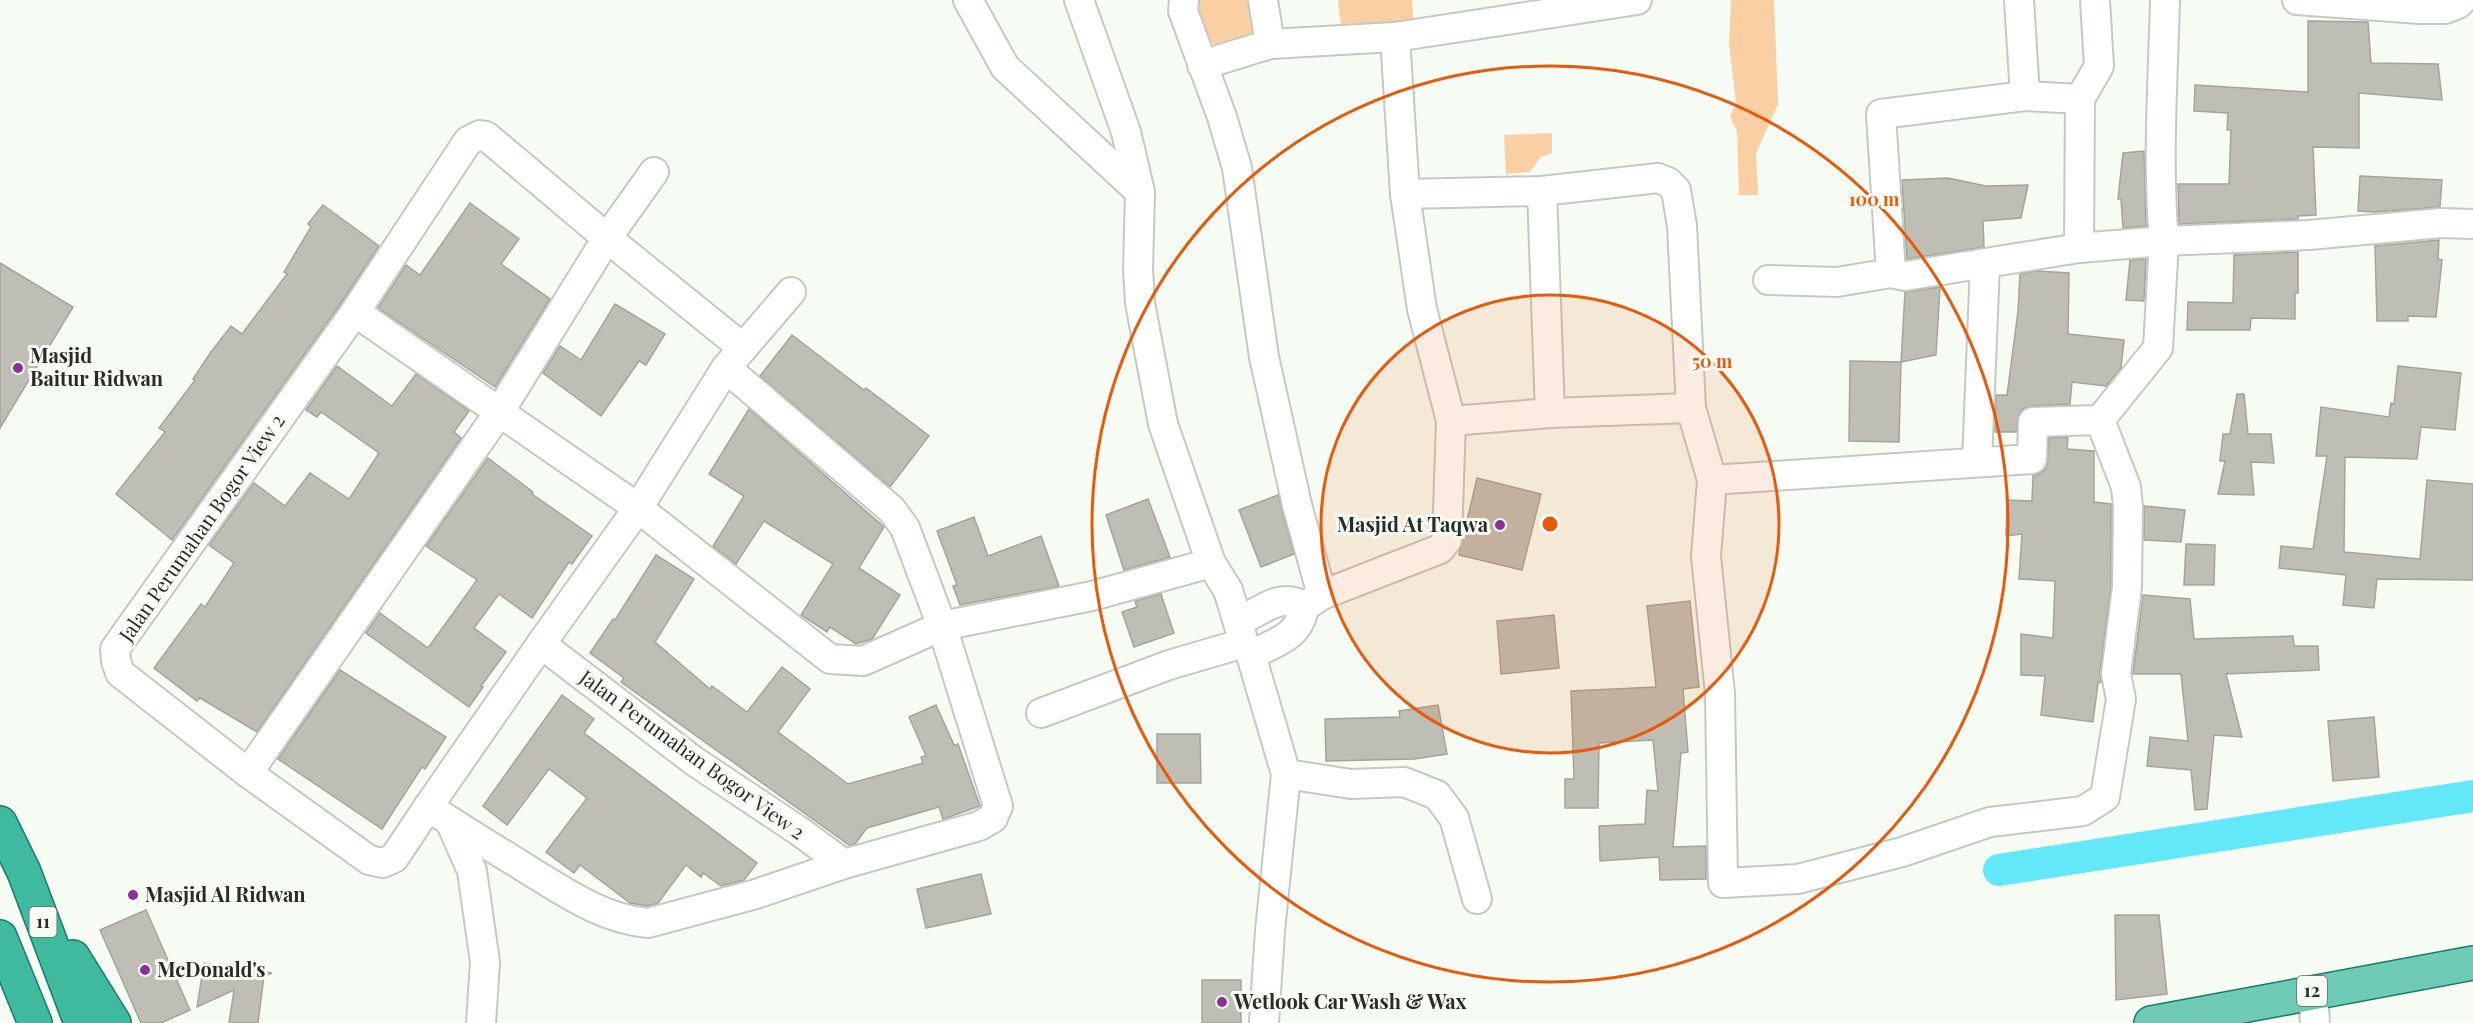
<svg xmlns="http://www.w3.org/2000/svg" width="2473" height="1023" viewBox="0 0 2473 1023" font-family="'Playfair Display',serif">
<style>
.green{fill:#facfa4}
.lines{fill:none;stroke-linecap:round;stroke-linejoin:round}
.canal{stroke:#62e8f8;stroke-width:32}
.building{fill:#bfbeb4;stroke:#a5a49a;stroke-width:1.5}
.minor-casing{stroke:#c4cac2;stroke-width:32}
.primary-casing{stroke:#197c65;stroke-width:36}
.trunk-casing{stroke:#197c65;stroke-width:36}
.minor{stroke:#fff;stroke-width:28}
.primary{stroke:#70cbb6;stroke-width:33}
.trunk{stroke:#40ba9e;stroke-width:33}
.ring{fill:none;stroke:#e8590c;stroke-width:3}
.poi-dot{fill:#8c2f99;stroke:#f6fcf4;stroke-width:2}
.labels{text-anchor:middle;stroke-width:6;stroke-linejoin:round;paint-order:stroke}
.shield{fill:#f6fcf4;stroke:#666a65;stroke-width:1.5}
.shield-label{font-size:18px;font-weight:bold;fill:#292b28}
.poi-label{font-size:20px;font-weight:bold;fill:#292b28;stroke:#f6fcf4;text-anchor:start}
.street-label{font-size:20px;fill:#292b28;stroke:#f6fcf4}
.centre{fill:#e8590c;stroke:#f6fcf4;stroke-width:3}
.ring-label{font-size:18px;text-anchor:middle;font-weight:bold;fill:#e8590c;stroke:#f6fcf4;stroke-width:6;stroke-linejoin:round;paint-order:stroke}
</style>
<rect width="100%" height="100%" fill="#f6fcf4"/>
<!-- green -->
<g class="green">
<polygon points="1196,0 1252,0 1258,35 1227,47 1208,43"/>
<polygon points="1338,0 1412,0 1414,27 1342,34"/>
<polygon points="1731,0 1774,0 1778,104 1756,153 1758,195 1739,195 1737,131 1730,117 1736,102 1729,43"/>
<polygon points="1552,133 1552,153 1541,157 1530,172 1506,174 1504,135"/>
</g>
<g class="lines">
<!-- canal -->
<polyline class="canal" points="1999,870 2473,796"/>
</g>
<!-- building -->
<g class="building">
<polygon points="2308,21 2368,22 2371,63 2438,64 2442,100 2359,93 2359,148 2313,147 2316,215 2298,216 2298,219 2179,224 2178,184 2229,184 2231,130 2227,130 2228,113 2194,111 2195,85 2308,92"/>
<polygon points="2144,151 2146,226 2123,228 2121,199 2118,199 2123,153"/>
<polygon points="2360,176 2442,180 2440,207 2374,212 2358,211"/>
<polygon points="1948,178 1986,186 2028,185 2021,218 1983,221 1984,247 1907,259 1902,180"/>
<polygon points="470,203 519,239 501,264 550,299 495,387 378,308 406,265 420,275"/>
<polygon points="323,205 379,246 341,303 172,540 116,494 165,432 159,428 195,380 193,379 211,352 231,326 242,334 287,274 284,272 311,227 308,224"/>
<polygon points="2439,240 2438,259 2442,260 2436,317 2408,316 2408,321 2377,321 2375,246"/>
<polygon points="2298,252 2298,293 2295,293 2295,319 2251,318 2250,330 2187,330 2188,302 2233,303 2234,255"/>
<polygon points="2146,259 2144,301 2126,300 2130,260"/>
<polygon points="0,263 73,307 0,428"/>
<polygon points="2037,271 2069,273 2068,334 2124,340 2121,368 2106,386 2072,382 2070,404 2033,406 2024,408 2019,414 2016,432 1995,432 1996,395 2007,395 2018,311 2020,274"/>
<polygon points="1940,287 1936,355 1901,362 1905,292"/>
<polygon points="615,304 665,334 646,365 639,361 601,416 543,373 560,346 581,360"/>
<polygon points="792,335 864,390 866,388 929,436 890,487 760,376"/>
<polygon points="1850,361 1901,362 1899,442 1849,441"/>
<polygon points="337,366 392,406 416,374 469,411 454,432 461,438 257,732 200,698 197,701 154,668 201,604 205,607 234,563 209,545 254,483 285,506 310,473 349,499 379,453 321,412 317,417 306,410"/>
<polygon points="2398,366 2461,373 2455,430 2421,427 2417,459 2345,457 2344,552 2420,559 2427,480 2473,484 2473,580 2377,579 2374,608 2343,605 2346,575 2279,568 2281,546 2313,549 2327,456 2316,456 2321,407 2389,417 2391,403 2394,404"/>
<polygon points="2237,394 2244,394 2248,434 2271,434 2274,463 2251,462 2254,495 2218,494 2225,461 2220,461 2223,434 2230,434"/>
<polygon points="749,409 884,527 859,568 900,595 872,639 856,644 830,627 827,632 801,615 833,564 764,521 736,564 713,546 744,496 709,474"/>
<polygon points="2068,437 2067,449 2094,451 2094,502 2111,504 2111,586 2100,672 2101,682 2098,683 2093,722 2041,715 2045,676 2021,675 2021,634 2053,638 2055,581 2019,579 2022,534 2006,536 2007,500 2032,501 2033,476 2041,473 2047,467 2049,438"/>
<polygon points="488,458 533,492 532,494 592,536 572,564 569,562 532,618 499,594 474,628 506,652 481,686 483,687 469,707 366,633 380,613 428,648 477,580 426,546"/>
<polygon points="1477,478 1541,494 1522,570 1459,555"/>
<polygon points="1278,495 1294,554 1261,567 1239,510"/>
<polygon points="1148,499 1170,557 1124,570 1106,515"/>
<polygon points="2144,506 2185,510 2181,542 2144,540"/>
<polygon points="974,517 988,556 1041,536 1059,586 960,605 953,586 957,585 937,531"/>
<polygon points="2186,544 2215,545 2214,585 2184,585"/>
<polygon points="656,555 694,579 655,642 710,689 712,686 747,712 782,667 810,689 778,732 848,784 923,763 921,757 926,756 909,717 936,705 954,745 958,744 980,806 943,819 939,807 867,828 855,844 849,845 621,682 624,678 590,653 613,619 615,620"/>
<polygon points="1161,594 1174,633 1134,647 1122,612 1137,607 1135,601"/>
<polygon points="2143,595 2190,599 2194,639 2293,636 2294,646 2318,646 2319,670 2226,674 2242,737 2214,735 2207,809 2195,810 2191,770 2147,766 2150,737 2188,741 2181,674 2133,674"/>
<polygon points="1690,601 1699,687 1683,689 1688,752 1681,753 1673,847 1706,846 1706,879 1660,880 1659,857 1600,861 1599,826 1645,824 1647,790 1658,791 1653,740 1599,743 1598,808 1565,808 1565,779 1574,779 1571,691 1656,687 1647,606"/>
<polygon points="1554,615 1559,668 1501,674 1497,621"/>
<polygon points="340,670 446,737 425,769 422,767 382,829 278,759"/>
<polygon points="562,695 594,719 584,733 757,863 744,880 721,886 703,873 701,877 686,865 658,903 647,906 630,903 580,865 574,873 546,852 587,798 549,769 507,825 483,806"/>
<polygon points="1438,705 1447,754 1414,759 1326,761 1325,719 1400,717 1399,711"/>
<polygon points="2374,717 2379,777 2333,781 2328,721"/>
<polygon points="1157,734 1200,734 1201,783 1157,783"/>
<polygon points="981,874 991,914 926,928 917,889"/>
<polygon points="146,910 190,1010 161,1023 141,1023 100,930"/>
<polygon points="2115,915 2159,915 2167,994 2116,1000"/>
<polygon points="204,963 272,973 264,976 258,1023 229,1023 234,990 197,1007"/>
<rect x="1202" y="980" width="39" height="43"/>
</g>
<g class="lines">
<defs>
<g id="minor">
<polyline points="968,0 1005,67 1140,192"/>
<polyline points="1079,0 1126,132 1140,192 1138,269 1140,303 1163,424 1211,563 1228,590 1244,643 1251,655 1286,774 1270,931 1264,1023"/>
<polyline points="1184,0 1183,11 1222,117 1237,168 1264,357 1297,505 1322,595"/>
<polyline points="2019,0 2025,96"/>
<path d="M2165 0C2163 80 2157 161 2164 241L2309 235 2441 223 2473 224"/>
<polyline points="2297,0 2420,9 2445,9 2458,4 2462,0"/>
<polyline points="1270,44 1395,37 1637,0"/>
<polyline points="1202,65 1270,44 1263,0"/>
<polyline points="1542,191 1550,413"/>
<polyline points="1405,194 1542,191 1658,178 1668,182 1676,190 1682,226 1691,408 1712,480 1706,556 1720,694 1723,883 1798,879 1902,852 1990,822 2083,811 2105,797 2121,699 2116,674 2127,587 2128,507 2126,487 2100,420 2158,348 2164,241 2079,248 1905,276 1891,273 1837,282 1768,280"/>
<polyline points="2079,248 2080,99"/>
<polyline points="1891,273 1881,114 2025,96 2080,99 2099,66 2095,0"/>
<polyline points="355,312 638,508 830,659 863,661 942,626 998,806 993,818 979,826 844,864 799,831 694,761 541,644 428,807 450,821 472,871 485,962 481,1023"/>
<polyline points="743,348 791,292"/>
<polyline points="726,368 892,510 905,528 942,626 1092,596 1211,563"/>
<polyline points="1451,421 1550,413 1691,408"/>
<polyline points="1977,462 1985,264"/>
<polyline points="1712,480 2032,459 2033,422 2100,420"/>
<polyline points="1304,607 1322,595 1440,549 1447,540 1451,421 1422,309 1405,194 1395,37"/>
<path d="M1239 622C1260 611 1282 591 1304 607 1300 637 1276 642 1251 655"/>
<polyline points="1041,713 1169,665 1244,643"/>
<polyline points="248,773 500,411 607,238 654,172"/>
<polyline points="1286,774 1351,784 1404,782 1437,795 1454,818 1477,899"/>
<polyline points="428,807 394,858 383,863 369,860 248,773 120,673 116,661 115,649 355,312 468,141 480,135 486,136 607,238 743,348 726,368 638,508 541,644"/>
<path d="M450 821C476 838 503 854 530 871 566 893 603 919 648 923L756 894 844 864"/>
<polyline points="2313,991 2315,1023"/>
</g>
<polyline id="primary" points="2151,1023 2473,963"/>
<g id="trunk">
<polyline points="0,823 24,872 81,1023"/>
<polyline points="0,937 35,1023"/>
<polyline points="73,957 114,1023"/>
</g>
</defs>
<!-- minor casing -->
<use href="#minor" class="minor-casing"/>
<!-- primary casing -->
<use href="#primary" class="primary-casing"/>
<!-- trunk casing -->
<use href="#trunk" class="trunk-casing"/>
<!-- minor -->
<use href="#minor" class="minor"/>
<!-- primary -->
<use href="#primary" class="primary"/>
<!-- trunk -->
<use href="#trunk" class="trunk"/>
</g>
<!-- distance rings -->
<circle cx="1550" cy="524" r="229" fill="#e8590c" fill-opacity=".12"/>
<g class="ring">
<circle cx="1550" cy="524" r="229"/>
<circle cx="1550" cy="524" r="458"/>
</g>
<!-- markers -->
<g class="poi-dot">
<circle cx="18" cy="368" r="6"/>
<circle cx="1500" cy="525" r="6"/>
<circle cx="133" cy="895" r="6"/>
<circle cx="145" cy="970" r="6"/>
<circle cx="1222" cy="1002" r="6"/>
</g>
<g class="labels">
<!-- shield labels -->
<g class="shield">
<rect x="29.5" y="907" width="27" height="30" rx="4.5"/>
<rect x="2297" y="976" width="30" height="30" rx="4.5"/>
</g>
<g class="shield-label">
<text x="43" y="928">11</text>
<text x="2312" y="997">12</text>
</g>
<!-- poi labels -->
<g class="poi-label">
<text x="30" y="363">Masjid<tspan x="30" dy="23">Baitur Ridwan</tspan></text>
<text x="1488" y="532" text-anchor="end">Masjid At Taqwa</text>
<text x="145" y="902">Masjid Al Ridwan</text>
<text x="157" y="977">McDonald's</text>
<text x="1234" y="1009">Wetlook Car Wash &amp; Wax</text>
</g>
<!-- street labels -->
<g class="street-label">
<text transform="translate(202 528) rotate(-55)" y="7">Jalan Perumahan Bogor View 2</text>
<text transform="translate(692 755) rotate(36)" y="7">Jalan Perumahan Bogor View 2</text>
</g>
</g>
<circle cx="1550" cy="524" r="9" class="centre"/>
<g class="ring-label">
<text x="1874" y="206">100 m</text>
<text x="1712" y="368">50 m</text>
</g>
</svg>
